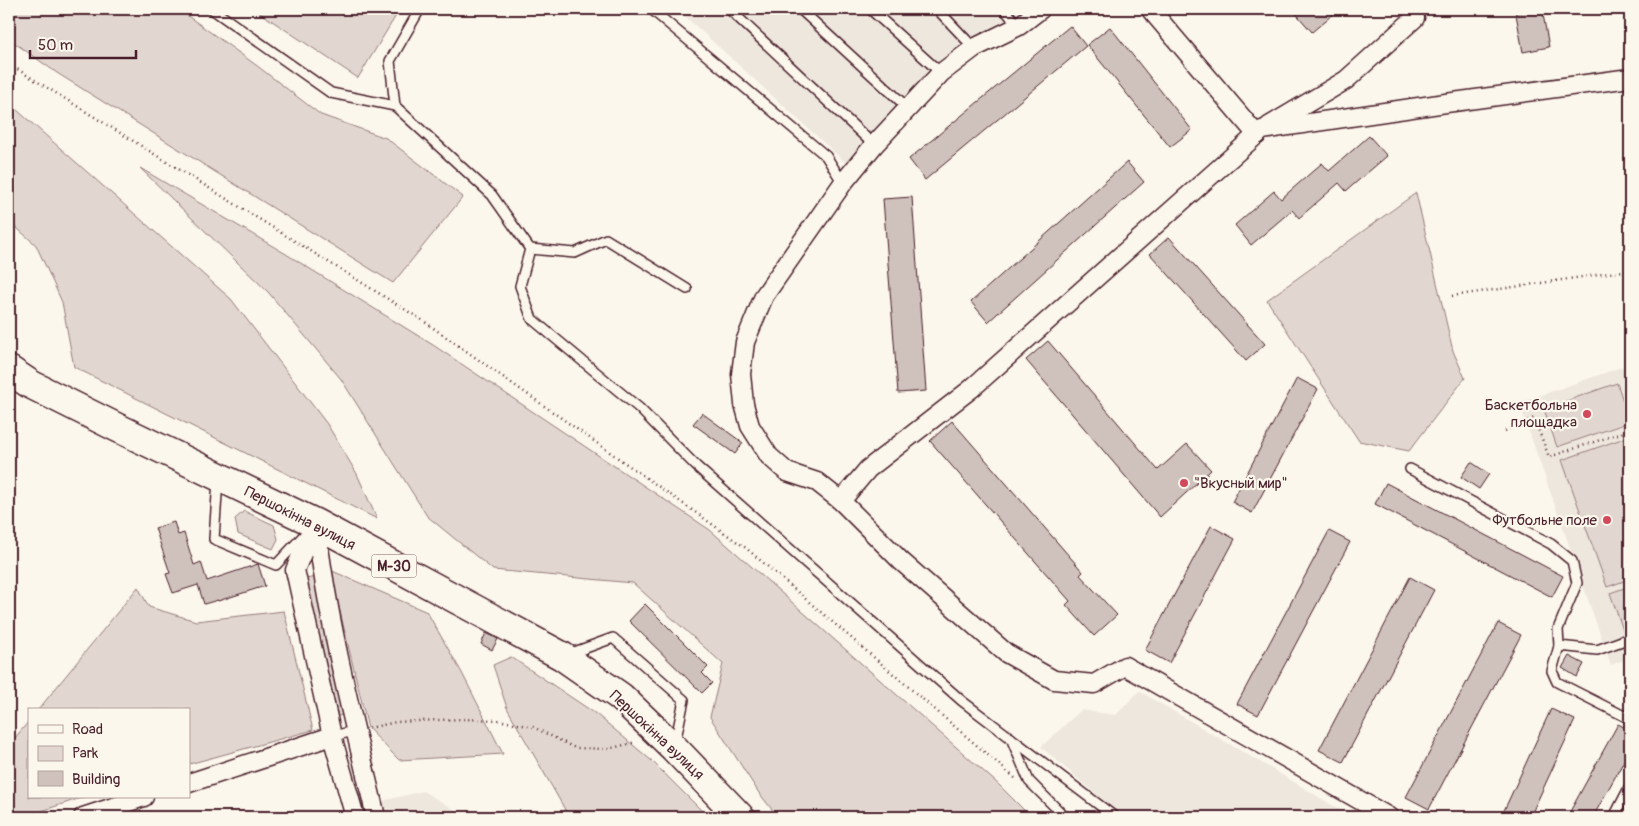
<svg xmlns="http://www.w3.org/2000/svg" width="1639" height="826" viewBox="0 0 1639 826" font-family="Pangolin,sans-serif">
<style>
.built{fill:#eee7de}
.green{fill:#e2d7d0;stroke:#967b7e}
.building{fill:#cfc2bc;stroke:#4a1f2b}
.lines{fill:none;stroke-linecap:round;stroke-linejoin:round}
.service-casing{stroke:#4a1f2b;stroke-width:12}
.minor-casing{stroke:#4a1f2b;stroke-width:21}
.trunk-casing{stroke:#4a1f2b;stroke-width:31}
.path{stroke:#4a1f2b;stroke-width:2.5;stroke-dasharray:1 4;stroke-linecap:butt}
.service{stroke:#fbf7ec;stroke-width:9}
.minor{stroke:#fbf7ec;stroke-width:18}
.trunk{stroke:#fbf7ec;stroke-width:28}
.poi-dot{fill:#d1495b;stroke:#fbf7ec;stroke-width:2}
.labels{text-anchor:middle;stroke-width:4.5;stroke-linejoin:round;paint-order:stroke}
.shield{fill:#fbf7ec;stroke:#7f6065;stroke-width:1}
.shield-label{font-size:14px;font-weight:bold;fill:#4a1f2b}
.poi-label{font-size:15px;fill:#4a1f2b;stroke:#fbf7ec;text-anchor:end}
.street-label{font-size:15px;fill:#4a1f2b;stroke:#fbf7ec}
</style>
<rect width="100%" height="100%" fill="#fbf7ec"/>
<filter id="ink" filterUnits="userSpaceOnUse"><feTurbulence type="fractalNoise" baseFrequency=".02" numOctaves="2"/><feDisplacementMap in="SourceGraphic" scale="10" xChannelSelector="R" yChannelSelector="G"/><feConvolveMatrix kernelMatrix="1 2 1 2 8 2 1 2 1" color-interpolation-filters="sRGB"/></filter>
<g filter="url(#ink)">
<!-- built -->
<g class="built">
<polygon points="677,9 1030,9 988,32 916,90 846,163"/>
<polygon points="1630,364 1630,658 1611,665 1519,403"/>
<polygon points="1139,691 1284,776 1352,817 1126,817 1119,814 1041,747 1081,710 1116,715"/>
<polygon points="423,791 467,817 318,817"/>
</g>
<!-- green -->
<g class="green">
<polygon points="9,9 178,9 256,65 321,115 386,138 463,197 393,283 57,73 9,39"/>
<polygon points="254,9 400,9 358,78"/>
<polygon points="9,103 231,299 327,424 357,474 377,519 74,367 62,302 36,245 9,221"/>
<polygon points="140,168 286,254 433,345 710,530 998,784 1031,817 778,817 759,793 710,717 723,664 633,583 493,570 427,516 341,379 268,292"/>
<polygon points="1416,193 1453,351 1465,378 1409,451 1359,441 1267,300"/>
<polygon points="1617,383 1630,422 1557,447 1544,409"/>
<polygon points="1630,436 1630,579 1607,587 1562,460"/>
<polygon points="244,511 274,525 278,539 273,549 238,534 235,519"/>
<polygon points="330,570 427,612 462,673 503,754 399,760 368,728"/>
<polygon points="316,577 347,714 338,716 306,579"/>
<polygon points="1630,586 1630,631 1624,633 1610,593"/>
<polygon points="138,587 149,607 196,621 284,611 313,730 189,764 189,710 38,710"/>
<polygon points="511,657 596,714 652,761 708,817 580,817 567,813 507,708 493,665"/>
<polygon points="29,721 29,797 84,797 23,817 9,817 9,745"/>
</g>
<!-- building -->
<g class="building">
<polygon points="1292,9 1339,9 1312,32"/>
<polygon points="1515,9 1542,9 1549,47 1523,52"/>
<polygon points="1070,26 1086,46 925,180 909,159"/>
<polygon points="1110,27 1192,130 1170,147 1087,45"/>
<polygon points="1369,136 1387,156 1346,191 1339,183 1299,218 1292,210 1251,245 1235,225 1274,191 1281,199 1322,163 1329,171"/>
<polygon points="1127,162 1144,182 988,322 971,302"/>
<polygon points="912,197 926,391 898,393 883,199"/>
<polygon points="1169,237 1265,344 1246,361 1150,254"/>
<polygon points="1048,341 1158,470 1187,444 1211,470 1160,517 1026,360"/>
<polygon points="1297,378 1318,389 1252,513 1232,502"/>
<polygon points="702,413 743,443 735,454 693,424"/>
<polygon points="952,421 1083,572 1080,575 1117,615 1094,636 1066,605 1070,601 930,441"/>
<polygon points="1471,462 1489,474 1479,489 1461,477"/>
<polygon points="1386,483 1563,576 1552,597 1375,504"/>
<polygon points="174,522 178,535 184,533 194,565 201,562 207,581 258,564 265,586 218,601 218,600 204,604 198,585 173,593 166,574 170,573 155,528"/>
<polygon points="1211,526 1235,539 1169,663 1145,650"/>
<polygon points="1329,531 1350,542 1258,715 1237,704"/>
<polygon points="1410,577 1434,590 1343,762 1319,750"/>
<polygon points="645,604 708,667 702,673 712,683 702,693 629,621"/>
<polygon points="1498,623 1521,635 1429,809 1406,797"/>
<polygon points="486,633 498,639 492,650 481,644"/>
<polygon points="1569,656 1584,664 1577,677 1562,668"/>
<polygon points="1551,709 1575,720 1530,817 1501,817"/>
<polygon points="1618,724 1630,730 1630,750 1593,817 1567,817"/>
</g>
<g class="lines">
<defs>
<g id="service">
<polyline points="212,9 331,93 395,106 492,195 530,249 520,286 532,319 639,408 696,466 962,701 1115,817"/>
<polyline points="651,9 826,156 843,183"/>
<polyline points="729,9 874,145"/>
<polyline points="800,9 909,109"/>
<polyline points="870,9 941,73"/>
<polyline points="937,9 974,48"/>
<polyline points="1004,9 1019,26"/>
<polyline points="395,106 390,61 420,9"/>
<polyline points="530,249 575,253 606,239 687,289"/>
<polyline points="1410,469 1551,544 1572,561 1577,583 1558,629 1559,646 1597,650 1630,638"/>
<polyline points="218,480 214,539 276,565 304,535"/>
<polyline points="1559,646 1552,671 1557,682 1630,719"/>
<polyline points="569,654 613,638 684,700 675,743"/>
<polyline points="332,736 355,731"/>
<polyline points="1011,738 1029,781 1065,817"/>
<polyline points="1614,817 1630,786"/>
</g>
<g id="minor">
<polyline points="1041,9 1019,26 974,48 941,73 874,145 843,183 764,296 745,342 741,374 744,404 750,426 769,456 787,472 817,482 841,501 901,561 1006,653 1054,680 1094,684 1125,666 1389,817"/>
<polyline points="1150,9 1257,135"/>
<polyline points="1269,126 1346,80 1415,18"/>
<polyline points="841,501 868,469 971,389 1262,130 1446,103 1630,78"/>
<polyline points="315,523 295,570 332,736 355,817"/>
<path d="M316 524C328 623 353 720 376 817"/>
<polyline points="189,783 332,736"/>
<polyline points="83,817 144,797"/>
</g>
<polyline id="trunk" points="9,370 30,384 116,427 315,523 562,656 621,697 674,748 740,817"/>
</defs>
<!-- service casing -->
<use href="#service" class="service-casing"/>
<!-- minor casing -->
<use href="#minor" class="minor-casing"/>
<!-- trunk casing -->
<use href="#trunk" class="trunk-casing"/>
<!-- path -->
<g class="path">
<polyline points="9,64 422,320 746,548 1015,778"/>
<polyline points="1452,296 1630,270"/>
<polyline points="1505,431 1534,418 1549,457 1630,430"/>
<polyline points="369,728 396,722 462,719 498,720 533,727 575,748 608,749 636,742"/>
</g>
<!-- service -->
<use href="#service" class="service"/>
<!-- minor -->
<use href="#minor" class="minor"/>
<!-- trunk -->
<use href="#trunk" class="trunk"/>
</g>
</g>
<!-- markers -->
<g class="poi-dot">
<circle cx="1587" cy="414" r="5"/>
<circle cx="1184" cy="483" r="5"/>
<circle cx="1607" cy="520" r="5"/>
</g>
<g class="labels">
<!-- shield labels -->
<rect class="shield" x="371.5" y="554.5" width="45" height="23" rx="4"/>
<g class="shield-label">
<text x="394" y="571">М-30</text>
</g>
<!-- poi labels -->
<g class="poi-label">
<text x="1577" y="410">Баскетбольна<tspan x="1577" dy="17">площадка</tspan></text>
<text x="1194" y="488" text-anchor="start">"Вкусный мир"</text>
<text x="1597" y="525">Футбольне поле</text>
</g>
<!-- street labels -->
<g class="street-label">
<text transform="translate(300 518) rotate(27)" y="5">Першокінна вулиця</text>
<text transform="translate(657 735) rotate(43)" y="5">Першокінна вулиця</text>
</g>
</g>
<!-- margin -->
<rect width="1639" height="826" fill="none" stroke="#fbf7ec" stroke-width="30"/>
<rect x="15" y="15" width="1609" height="796" fill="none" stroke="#4a1f2b" stroke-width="2" filter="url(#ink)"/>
<!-- legend -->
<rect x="28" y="708" width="162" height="90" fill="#fbf7ec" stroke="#b4a19f"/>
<rect x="38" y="725" width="25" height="8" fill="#fbf7ec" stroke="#b4a19f"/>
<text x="72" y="734" font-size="15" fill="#4a1f2b">Road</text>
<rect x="38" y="746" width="25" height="15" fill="#e2d7d0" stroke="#b4a19f"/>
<text x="72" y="758" font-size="15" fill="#4a1f2b">Park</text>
<rect x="38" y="771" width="25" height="15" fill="#cfc2bc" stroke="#b4a19f"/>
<text x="72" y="784" font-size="15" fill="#4a1f2b">Building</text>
<!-- scale -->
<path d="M30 50v8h106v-8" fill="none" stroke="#4a1f2b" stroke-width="2.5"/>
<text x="38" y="50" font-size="15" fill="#4a1f2b" stroke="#fbf7ec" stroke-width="4" paint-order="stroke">50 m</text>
</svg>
